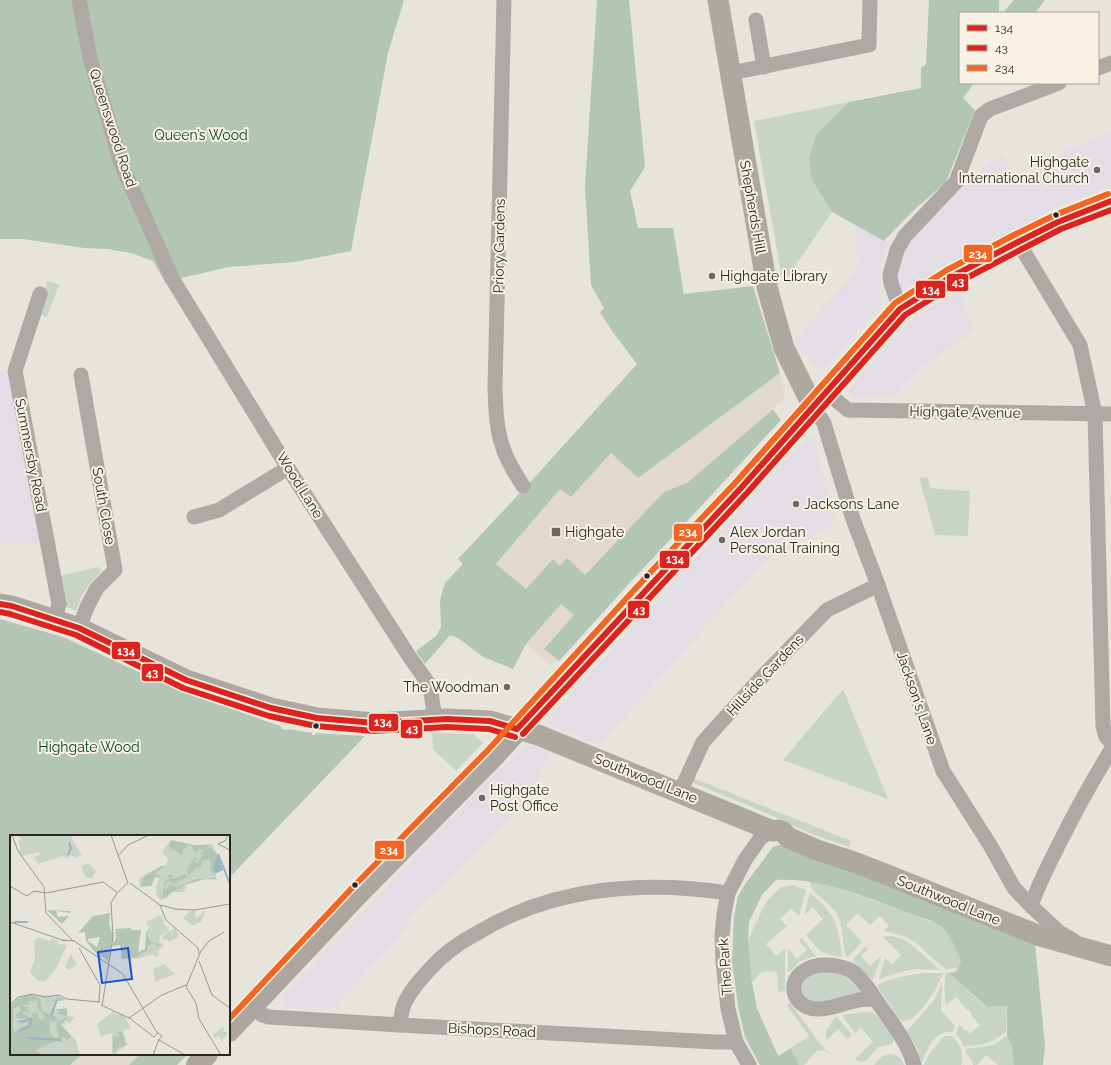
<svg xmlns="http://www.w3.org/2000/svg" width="1111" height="1065" viewBox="0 0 1111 1065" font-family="Raleway,sans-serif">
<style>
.commercial{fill:#e3dde5}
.built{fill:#e1d9cb}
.green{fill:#c9d4c9}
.forest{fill:#b3c6b6}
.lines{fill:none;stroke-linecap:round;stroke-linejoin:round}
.street{stroke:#aea9a5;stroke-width:15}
.secondary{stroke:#ada8a2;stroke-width:21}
.highway{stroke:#aca5a0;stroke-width:22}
.bus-1-casing{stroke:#f9f2e4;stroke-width:9}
.bus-2-casing{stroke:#f9f2e4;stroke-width:9}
.bus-3-casing{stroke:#f9f2e4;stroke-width:9}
.bus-1{stroke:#dc241f;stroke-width:6}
.bus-2{stroke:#dc241f;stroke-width:6}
.bus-3{stroke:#f26522;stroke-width:6}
.poi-dot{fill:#6c6963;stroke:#f9f2e4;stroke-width:1.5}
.bus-dot{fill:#292722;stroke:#f9f2e4;stroke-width:1.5}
.labels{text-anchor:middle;stroke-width:4;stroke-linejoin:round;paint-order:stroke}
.street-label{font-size:14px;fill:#292722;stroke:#f9f2e4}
.park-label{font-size:14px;fill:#004529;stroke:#f9f2e4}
.poi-label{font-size:14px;fill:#292722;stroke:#f9f2e4;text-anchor:start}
.inset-river{fill:none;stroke:#99b6be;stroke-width:2}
.inset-road{fill:none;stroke:#9b9892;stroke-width:1}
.view{fill:#1d4ed8;fill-opacity:0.15;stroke:#1d4ed8;stroke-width:2}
.inset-edge{fill:none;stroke:#292722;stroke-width:2}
.line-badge{stroke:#f9f2e4;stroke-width:1.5}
.badge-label{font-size:11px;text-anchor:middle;font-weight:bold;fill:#fff}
</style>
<rect width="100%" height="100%" fill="#e7e4dc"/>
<!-- commercial -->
<g class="commercial">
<polygon points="1111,132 1111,185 1056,207 964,260 899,291 895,283 910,241 963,183 1003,155 1016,183 1068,149"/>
<polygon points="855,225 888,243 880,268 881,306 828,365 822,369 812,364 795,340 858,268"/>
<polygon points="958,292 974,330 917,371 895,396 851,397 849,389 906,325 916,317 925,310"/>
<polygon points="15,371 48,544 0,544 0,372"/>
<polygon points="813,436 835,523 766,560 599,745 549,724 548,719 770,477 807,439"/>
<polygon points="527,745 530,745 550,753 529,801 467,863 406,919 410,924 334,1008 288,1007 285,1006 283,1000 284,998 283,996 489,779"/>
</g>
<!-- built -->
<g class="built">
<polygon points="780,373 785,398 687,483 545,649 557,660 551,666 526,644 543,624 488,574 560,489 571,497 611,452 638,478"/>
<polygon points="82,1054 140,1054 129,1065 70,1065"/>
</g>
<!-- green -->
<g class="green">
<polygon points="849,102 817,133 812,180 832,212 783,284 754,121"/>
<polygon points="48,281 59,285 47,317 36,313"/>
<polygon points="919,477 928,478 930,488 970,491 968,536 935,535"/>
<path d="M99 567 102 571C88 585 82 591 76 611L65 606 59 576Z"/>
<polygon points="843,689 888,799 783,760"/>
<polygon points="432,733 473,734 483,743 456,771 433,749"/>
<polygon points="693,778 851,841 849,847 809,833 757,809 691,782"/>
<path d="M810 882 823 883 847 891 938 924 950 936 961 961 958 968 946 969 929 955 919 945 907 937 884 931 889 926 880 916 870 925 858 913 846 925 862 942 847 958C841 943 845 924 834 910 827 900 812 895 810 882Z"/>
<path d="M793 885 806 890 799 916 791 909 780 919 787 926 766 944 776 956 785 948V991L778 992 777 972C762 971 761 971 752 983L748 940 766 902 781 887Z"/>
<path d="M810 893C829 909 836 917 840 941 840 946 842 952 842 957 819 954 820 951 806 935L823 919 813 907 804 915Z"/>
<polygon points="892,936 904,940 913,946 940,970 915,969 901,972 879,979 885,958 892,964 901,955 883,937"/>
<polygon points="802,938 816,956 800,961 790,972 788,972 788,949 797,959 807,950 799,941"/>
<polygon points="866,946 868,949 861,956 870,966 881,956 873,980 854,962 854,958"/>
<polygon points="818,970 844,973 865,991 833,1003 807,1002 799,989 802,979"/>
<path d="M924 973H943C938 986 916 1027 900 1020L877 986C884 979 913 974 924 973Z"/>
<path d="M946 973H949L986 1007 1007 1006 1006 1032C991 1043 983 1046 963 1046L961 1040 956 1034 959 1024 965 1031 967 1030 970 1034 980 1025 971 1015 972 1014 968 1009 967 1010 956 997 946 1005C944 998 944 980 946 973Z"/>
<path d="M942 982 941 1010 955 1026 953 1032C935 1030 929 1047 922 1061L921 1062 917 1048 907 1031 935 999Z"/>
<polygon points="790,1003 825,1050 831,1053 830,1054 822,1050 817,1051 804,1065 799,1065 791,1048 809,1036 787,1005"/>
<path d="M864 1012C868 1012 871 1012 874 1014 879 1017 891 1031 893 1037 894 1040 893 1041 892 1044L878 1047 867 1060 861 1062 855 1059 873 1042 861 1028 855 1033 843 1017V1015Z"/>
<path d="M837 1017 852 1035 847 1039 838 1029 827 1040C823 1032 830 1024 835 1018Z"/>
<polygon points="1007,1035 1012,1047 1015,1065 998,1065 986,1055 977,1065 973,1065 972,1060 965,1052 966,1049 994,1045"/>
<path d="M944 1036H951C960 1041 965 1055 961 1065H924L930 1053Z"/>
<path d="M890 1054C898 1055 901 1057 904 1065H874L882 1056Z"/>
</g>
<!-- forest -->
<g class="forest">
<polygon points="0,0 404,0 388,53 351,251 295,262 229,267 173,280 166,284 153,261 131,253 107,249 84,248 23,239 0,239"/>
<polygon points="597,0 629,0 645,167 630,191 638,228 673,228 684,294 753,286 780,373 638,478 611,453 571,497 560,489 496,564 526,589 553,559 560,566 567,558 585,575 664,492 687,483 773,409 781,420 626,587 559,661 544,649 574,615 561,604 526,644 513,669 483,657 461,640 450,635 425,664 416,651 436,636 441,627 440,600 445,583 463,564 458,559 534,478 637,364 612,331 600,312 604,308 591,285 585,186"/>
<polygon points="929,0 999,0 999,13 960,13 960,83 974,83 963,98 975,110 946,182 914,210 884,241 832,212 812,180 809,158 817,133 849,102 921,88 921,68 926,64"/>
<polygon points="1014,0 1045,0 1035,13 1003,13"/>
<polygon points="0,619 63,637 180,691 280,726 282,729 287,730 289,729 312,733 312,735 315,735 316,733 365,736 229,878 229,836 11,836 11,1054 82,1054 70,1065 0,1065"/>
<path d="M787 844 1035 943 1045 1046 1043 1065H1014L1012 1047 1007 1035V1006L987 1007 949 973 956 972 961 961C955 948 951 934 939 925 932 920 916 916 908 913 866 897 820 877 776 880L762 895 749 922 748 940 752 983 757 1008 778 1056 791 1048 799 1065H760L745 1037 738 1006 732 962 734 917 738 896 746 883 773 847 779 845Z"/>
<polygon points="140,1054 188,1054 177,1065 129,1065"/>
</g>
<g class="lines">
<!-- street -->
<g class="street">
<polyline points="79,0 90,58 122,166 173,280 288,468 409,656 428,683 431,693 435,719"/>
<path d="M504 0 495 389C496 408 496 427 502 445 506 460 515 473 523 486"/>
<polyline points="756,20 764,67"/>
<polyline points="1098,68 1111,63"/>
<polyline points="731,73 869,45 870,0"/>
<polyline points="1018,242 1080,345 1095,414 1103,726 1106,737 1111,742"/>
<polyline points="40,294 15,371 59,604 55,619"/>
<polyline points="900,309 891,283 890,275 897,250 905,236 956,182 981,116 990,109 1059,83"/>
<polyline points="826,392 848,410 1111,414"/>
<polyline points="813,407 824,423 826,430 853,519 878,585 943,771 990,845 1014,888 1031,906 1059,932 1074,941"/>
<polyline points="194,517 219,510 288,468"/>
<polyline points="79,628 87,607 97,588 115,570 81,375"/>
<polyline points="680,792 703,742 760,679 827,610 878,585"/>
<path d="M1031 906C1038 885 1049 864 1059 844 1075 812 1092 781 1111 750"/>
<path d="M876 1000C869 999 862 999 855 1001 840 1004 822 1013 807 1007 802 1005 797 1000 795 995 788 975 811 964 826 965 834 965 843 967 850 970 862 976 875 999 883 1010 895 1027 908 1044 914 1065"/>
<polyline points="252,1006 262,1015 269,1017 400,1025 715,1042 736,1042"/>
<path d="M400 1025C401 1019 401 1011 404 1005 408 993 420 980 429 970 443 954 460 942 479 932 554 887 643 880 728 893"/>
<polyline points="749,1065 736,1042 728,1009 723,962 722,936 724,914 728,893 745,860 761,837 773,831"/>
</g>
<!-- secondary -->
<g class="secondary">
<polyline points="718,0 767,287 784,348 813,407"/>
<polyline points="0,604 12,606 79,628 186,680 271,708 317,718 375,723 447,719 490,721 538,735 773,831 778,830 783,832 789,838 817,850 854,862 885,874 1040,936 1111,956"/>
</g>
<!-- highway -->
<g class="highway">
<polyline points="229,1031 358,894 493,757 653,581 741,488 900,309 951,277 1018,242 1058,222 1111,201"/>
<polyline points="197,1065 207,1054"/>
</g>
<defs>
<g id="bus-1">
<polyline points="0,604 12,606 79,628 186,680 271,708 317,718 375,723 447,719 490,721 517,729"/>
<polyline points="517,729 741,488 900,309 951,277 1018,242 1058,222 1111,201"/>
</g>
<g id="bus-2">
<polyline points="0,612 10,614 76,635 183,688 269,716 316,726 374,731 447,727 489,729 515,737"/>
<polyline points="523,734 747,493 905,315 955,284 1022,249 1061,229 1111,210"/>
</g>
<polyline id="bus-3" points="229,1019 352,888 487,751 647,576 735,483 895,303 947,270 1014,235 1055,215 1108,194"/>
</defs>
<!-- bus-1 casing -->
<use href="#bus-1" class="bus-1-casing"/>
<!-- bus-2 casing -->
<use href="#bus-2" class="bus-2-casing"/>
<!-- bus-3 casing -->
<use href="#bus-3" class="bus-3-casing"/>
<!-- bus-1 -->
<use href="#bus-1" class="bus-1"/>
<!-- bus-2 -->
<use href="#bus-2" class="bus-2"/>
<!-- bus-3 -->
<use href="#bus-3" class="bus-3"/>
</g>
<!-- markers -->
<g class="poi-dot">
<circle cx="1097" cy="170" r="4"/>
<circle cx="712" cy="276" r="4"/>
<circle cx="796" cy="504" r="4"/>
<rect x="551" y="527" width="10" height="10" rx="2"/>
<circle cx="722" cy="540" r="4"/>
<circle cx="507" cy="687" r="4"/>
<circle cx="482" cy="798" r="4"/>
</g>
<g class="bus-dot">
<circle cx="1056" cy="215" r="3.5"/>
<circle cx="647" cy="576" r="3.5"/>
<circle cx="316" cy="726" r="3.5"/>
<circle cx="355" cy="885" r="3.5"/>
</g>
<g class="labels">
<!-- street labels -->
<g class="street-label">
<text transform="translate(113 128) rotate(72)" y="5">Queenswood Road</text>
<text transform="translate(753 207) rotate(80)" y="5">Shepherds Hill</text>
<text transform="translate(499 246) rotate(-89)" y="5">Priory Gardens</text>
<text transform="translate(965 412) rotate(1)" y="5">Highgate Avenue</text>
<text transform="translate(31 455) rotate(79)" y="5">Summersby Road</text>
<text transform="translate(300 485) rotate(58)" y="5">Wood Lane</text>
<text transform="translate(104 506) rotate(80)" y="5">South Close</text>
<text transform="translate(765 675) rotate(-47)" y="5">Hillside Gardens</text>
<text transform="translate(917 698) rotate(71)" y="5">Jackson's Lane</text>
<text transform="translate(646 778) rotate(22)" y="5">Southwood Lane</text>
<text transform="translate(949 900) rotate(22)" y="5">Southwood Lane</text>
<text transform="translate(725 967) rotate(-94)" y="5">The Park</text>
<text transform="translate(492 1030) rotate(3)" y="5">Bishops Road</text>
</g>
<!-- park labels -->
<g class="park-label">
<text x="201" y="140">Queen’s Wood</text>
<text x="89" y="752">Highgate Wood</text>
</g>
<!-- poi labels -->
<g class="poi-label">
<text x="1089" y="167" text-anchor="end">Highgate<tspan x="1089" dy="16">International Church</tspan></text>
<text x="720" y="281">Highgate Library</text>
<text x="804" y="509">Jacksons Lane</text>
<text x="565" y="537">Highgate</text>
<text x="730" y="537">Alex Jordan<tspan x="730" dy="16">Personal Training</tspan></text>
<text x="499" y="692" text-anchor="end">The Woodman</text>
<text x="490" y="795">Highgate<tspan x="490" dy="16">Post Office</tspan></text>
</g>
</g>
<!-- overview -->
<g transform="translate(10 835)">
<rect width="220" height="220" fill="#e7e4dc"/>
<path d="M10 0H60L73 23 70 20 68 23 59 20V24L53 21 28 29 24 22 30 20 29 17 13 21 8 16 11 14 8 6 11 5 8 1ZM161 5 184 10 202 9 207 19 203 34 207 45 189 44 175 50 176 56 162 57 151 66 147 61 146 53 149 43 145 42 141 51 131 50 130 52 129 44 137 38 156 30 158 24 152 17ZM80 28V31L86 36 82 43H76L71 31ZM196 74 191 88H187L183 91 173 83 180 76 185 75 186 84ZM151 80 154 86H156L153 87 157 92 161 93H159V98L156 99 157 96 150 101 149 107 154 110 147 117 149 120 145 122 143 119 127 124 128 120 138 116 139 110 145 109 147 112 152 109 142 108 137 94 141 93 137 90V86ZM165 93 169 102 159 107 157 104 154 105 152 101ZM28 102 40 106 41 104 48 105 47 109 57 110 47 132 35 147 27 145 20 137 25 124 24 107ZM61 119 67 129 59 135 55 132ZM154 129 165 139 145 147 143 134ZM27 160 49 161 56 165 47 166 44 174 57 173 58 181 65 182 59 189 56 185 54 186 57 190 51 189 66 206 70 220H0V171L7 163ZM104 176 106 180 113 179 121 193 113 196 117 209 105 219 102 218V198L91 201 87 189ZM213 192 215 194 211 196 217 197 216 201 212 205 207 200 206 204 203 200Z" fill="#c9d4c9"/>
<path d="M161 5 184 10H199L195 15H190L191 13 185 17 180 10 173 14V20L159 12ZM200 12 207 19 203 36 206 44H196L205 43 201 35 199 37 201 29 199 24 192 26 191 32H187L178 41 177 35 186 19 185 24 189 22 184 27 187 28 193 19 191 20V18ZM151 31H155L145 38 151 43 145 42 141 51 130 52 134 42ZM163 39 162 44 175 39 178 42 163 49 161 46 157 47 154 53 156 55 160 49 165 51 169 47 165 53 186 44H195L175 50 164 56H176L162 57 154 65 156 60 152 64 155 45 151 43 158 45 160 43 157 40ZM37 75 60 76 61 78 46 76 48 82 59 81 52 89ZM100 78 99 89 103 101 98 126 91 121 90 123 82 114 76 106 75 97 68 98 83 81ZM90 102 87 112 78 106V104ZM121 93V95H131L128 117 135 114 136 97 139 96 138 100 142 108 152 109 147 112 145 109 139 110 137 115 144 114 130 119 127 123 112 124 110 110 101 112 106 103 105 94ZM20 159 30 163 32 176 40 180 46 166 33 165H46L47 161 56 165 47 166 43 180 50 186 57 181 50 180 47 174H57V185L50 189 65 206 66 210 62 202 57 205 53 201 52 206 55 207 46 206 26 215 32 220H0V175L3 168 7 167 5 165ZM23 165 22 168 26 165 27 167 28 173 34 181 33 185 28 183V177L22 179 21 183 13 179V176L19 177 17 173 20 172H14L13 170 20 169 18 167ZM9 170 11 176 6 180 7 183H15L16 186 11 189 18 187 19 190 5 198 2 189 4 185 3 174ZM40 185 45 188 44 185 48 186 46 192 49 200 46 204 40 199ZM106 196 112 197 115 208 118 209 111 213 108 210 109 213 103 218V201H106L108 207 107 202 110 201Z" fill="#b3c6b6" fill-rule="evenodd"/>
<path d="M207 19 213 35 205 39 203 35Z" fill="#99b6be"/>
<path class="inset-river" d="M208 19 220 49M58 20 61 13 59 7M4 87H18M41 180 47 165M9 187 22 184M8 196 19 191 22 184M18 203 51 205"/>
<path class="inset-road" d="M2 0 8 16 34 52 36 78 64 107M101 0 118 48 107 58M218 0 215 6 208 9 220 15M108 21 118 10 139 0M120 48 150 70 165 74 185 75 220 69M0 51 17 61 24 56 36 58M36 58 93 47 108 58M150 70 156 85 188 113 189 119M0 87 55 106M52 105 64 106 113 139 146 196 152 201 149 205 175 220M69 113 90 150 89 168M189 126 202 160 220 173M0 170 8 162 23 159 35 162 49 160 57 164 89 167M91 170 119 183M92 171 103 102 101 68 107 58M118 182 144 202 148 198M119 183 152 160 176 150M143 220 149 204M211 220 189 184 186 168 176 152 191 116 199 106 214 97"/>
<path class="view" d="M118 113 122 144 92 148 88 117Z"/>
<rect width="220" height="220" class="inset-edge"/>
</g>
<g class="line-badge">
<rect x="963" y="244" width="30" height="19" rx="4" fill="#f26522"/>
<rect x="946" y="273" width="23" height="19" rx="4" fill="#dc241f"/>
<rect x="915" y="280" width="31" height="19" rx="4" fill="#dc241f"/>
<rect x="673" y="523" width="30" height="19" rx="4" fill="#f26522"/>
<rect x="659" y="550" width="31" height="19" rx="4" fill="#dc241f"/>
<rect x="627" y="600" width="23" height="19" rx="4" fill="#dc241f"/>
<rect x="111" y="641" width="30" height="19" rx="4" fill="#dc241f"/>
<rect x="141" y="663" width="23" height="19" rx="4" fill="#dc241f"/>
<rect x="368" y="713" width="31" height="19" rx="4" fill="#dc241f"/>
<rect x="400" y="719" width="23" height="20" rx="4" fill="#dc241f"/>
<rect x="374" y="840" width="31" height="20" rx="4" fill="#f26522"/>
</g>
<g class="badge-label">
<text x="978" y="258">234</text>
<text x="958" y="286">43</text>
<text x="931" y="294">134</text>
<text x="688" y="536">234</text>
<text x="675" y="563">134</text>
<text x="639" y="614">43</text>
<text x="126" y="655">134</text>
<text x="152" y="677">43</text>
<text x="383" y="726">134</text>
<text x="412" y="733">43</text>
<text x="389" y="854">234</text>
</g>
<!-- legend -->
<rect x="959" y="12" width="140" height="72" fill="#f9f2e4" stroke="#a6a196"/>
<rect x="967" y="25" width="20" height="6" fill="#dc241f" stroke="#a6a196"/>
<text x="995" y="32" font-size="12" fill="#292722">134</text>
<rect x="967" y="45" width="20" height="6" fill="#dc241f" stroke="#a6a196"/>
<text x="995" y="52" font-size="12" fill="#292722">43</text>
<rect x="967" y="65" width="20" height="6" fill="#f26522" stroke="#a6a196"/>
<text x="995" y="72" font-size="12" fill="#292722">234</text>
</svg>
